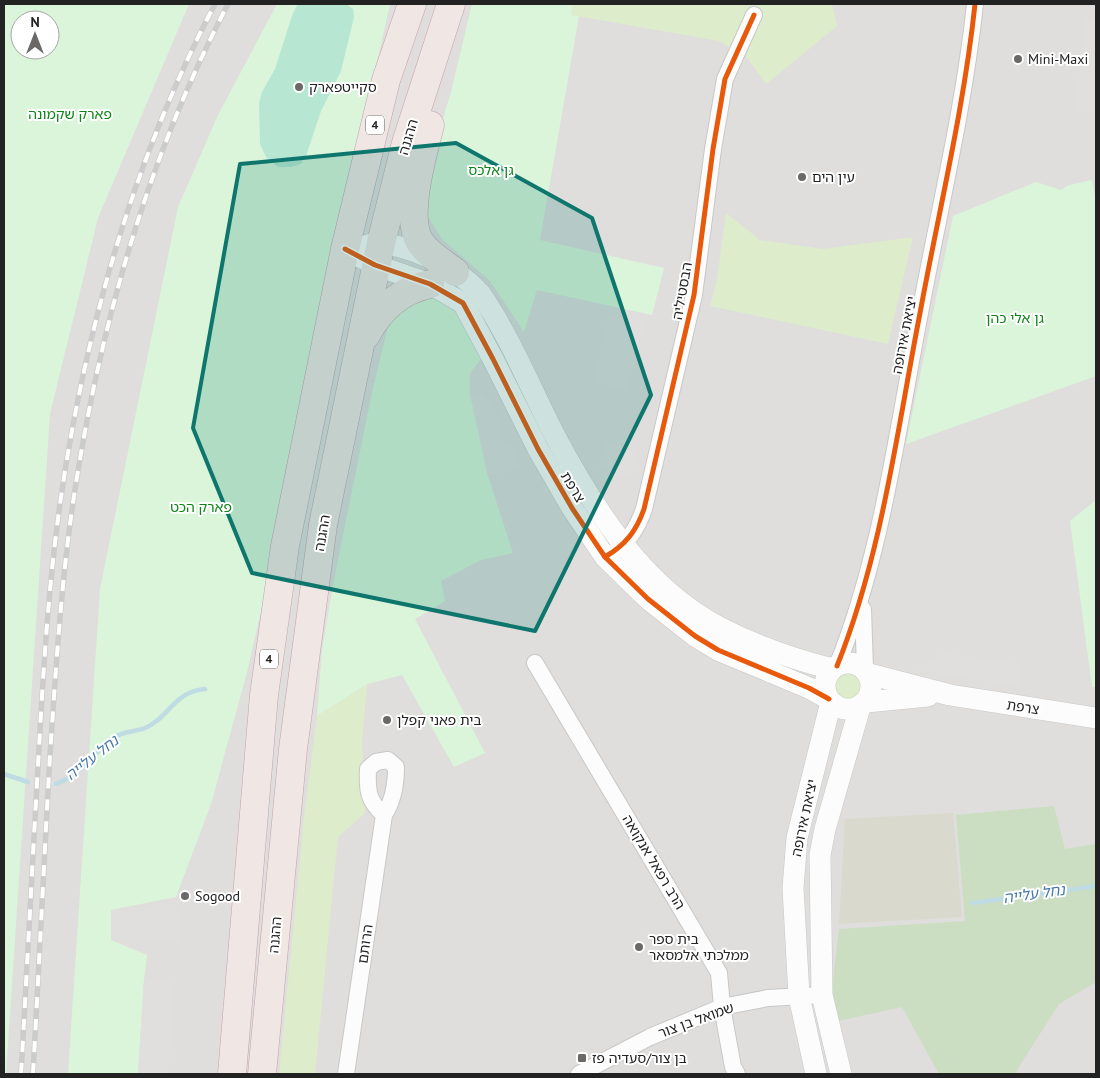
<svg xmlns="http://www.w3.org/2000/svg" width="1100" height="1078" viewBox="0 0 1100 1078" font-family="'PT Sans','Noto Sans Hebrew',sans-serif">
<style>
.residential{fill:#dfdedc;fill-rule:evenodd}
.construction{fill:#d9d9cd}
.grass{fill:#ddeccb}
.forest{fill:#cbdec1}
.park{fill:#daf5da;fill-rule:evenodd}
.pitch{fill:#b7e6d2}
.parking{fill:#e0dfde}
.lines{fill:none;stroke-linecap:round;stroke-linejoin:round}
.stream{stroke:#bfdbe3;stroke-width:4.5}
.minor-casing{stroke:#c9c8c7;stroke-width:18}
.tertiary-casing{stroke:#c9c8c7;stroke-width:22}
.trunk-casing{stroke:#c5a2ac;stroke-width:29}
.minor{stroke:#fdfcfc;stroke-width:16}
.tertiary{stroke:#fdfcfc;stroke-width:21}
.trunk{stroke:#f0e6e4;stroke-width:28}
.rail-casing{stroke:#ccc;stroke-width:5.5}
.rail{stroke:#fff;stroke-width:4;stroke-dasharray:11;stroke-linecap:butt}
.cycleway-casing{stroke:#fff;stroke-width:8}
.cycleway{stroke:#e8590c;stroke-width:5}
.marked{fill:#0f766e;fill-opacity:0.2;stroke:#0f766e;stroke-width:4;stroke-linejoin:round}
.poi-dot{fill:#6a6968;stroke:#fff;stroke-width:2}
.labels{text-anchor:middle;stroke-width:4;stroke-linejoin:round;paint-order:stroke}
.shield{fill:#fff;stroke:#646464;stroke-width:1}
.shield-label{font-size:12px;font-weight:bold;fill:#222}
.poi-label{font-size:14px;fill:#222;stroke:#fff;text-anchor:start}
.park-label{font-size:14px;fill:#0c8416;stroke:#fff}
.street-label{font-size:14px;fill:#222;stroke:#fff}
.water-label{font-size:15px;font-style:italic;fill:#4a7aab;stroke:#fff}
</style>
<rect width="100%" height="100%" fill="#f0eeeb"/>
<!-- residential -->
<path class="residential" d="M4 4H1096V1074H4ZM20 20H50V50H20Z"/>
<!-- construction -->
<polygon class="construction" points="953,813 962,917 839,924 845,819"/>
<!-- grass -->
<g class="grass">
<polygon points="573,4 832,4 837,26 766,84 746,56 719,41 571,15"/>
<polygon points="726,213 760,240 823,249 913,237 888,344 710,306 717,279"/>
<circle cx="849" cy="687" r="14"/>
<polygon points="367,684 362,743 365,813 338,837 315,1074 279,1074 304,817 317,716"/>
</g>
<!-- forest -->
<polygon class="forest" points="1054,806 1065,849 1096,844 1096,982 1059,1004 1017,1070 1017,1074 939,1074 902,1007 838,1021 832,988 839,929 965,921 956,815"/>
<!-- park -->
<g class="park">
<path d="M4 4H189L98 218 50 414 6 1074H4ZM20 20H50V50H20Z"/>
<polygon points="277,4 390,4 338,237 283,517 246,676 211,804 176,897 111,910 111,940 147,955 144,980 138,1074 68,1074 100,589 178,207 218,115"/>
<polygon points="472,4 573,4 571,15 579,16 540,240 664,268 652,315 537,290 524,332 490,281 442,239 427,215 431,158 451,92"/>
<polygon points="1092,180 1096,202 1096,376 906,444 953,216 1036,182 1061,190 1069,185"/>
<polygon points="417,296 445,297 458,306 484,355 470,373 470,394 488,476 513,553 481,560 441,581 445,601 415,619 485,753 454,767 402,675 367,684 317,716 322,650 333,585 371,397 390,318"/>
<polygon points="1096,500 1096,687 1092,687 1070,521"/>
</g>
<!-- pitch -->
<polygon class="pitch" points="298,4 346,4 353,9 354,17 341,71 321,111 306,156 301,164 291,167 278,167 266,157 260,144 259,103 262,92 275,69 293,13"/>
<!-- parking -->
<g class="parking">
<polygon points="1084,18 1096,18 1096,112 1076,112"/>
<polygon points="608,316 645,320 627,391 593,382"/>
<polygon points="483,392 496,409 501,436 507,442 512,443 521,469 488,476 470,394"/>
<polygon points="605,442 638,452 631,477 597,467"/>
<polygon points="943,653 1022,664 1019,686 916,671"/>
<polygon points="111,910 181,911 180,942 111,940"/>
<polygon points="144,980 174,982 168,1074 138,1074"/>
</g>
<g class="lines">
<!-- stream -->
<g class="stream">
<polyline points="4,774 28,782"/>
<path d="M56 784C84 773 92 752 115 737 123 731 136 732 145 728 169 718 173 692 205 689"/>
<polyline points="972,903 1096,886"/>
</g>
<defs>
<g id="minor">
<path d="M615 551C630 541 638 526 644 509L694 295 713 149 725 79 754 15"/>
<polyline points="863,609 865,669"/>
<polyline points="535,663 719,973 722,1007 733,1067 737,1074"/>
<path d="M837 666C882 554 897 431 920 313 939 210 964 108 975 4"/>
<path d="M346 1074 384 815C394 800 396 784 396 767L388 760 376 762 368 769C367 791 368 801 384 815"/>
<polyline points="579,1074 650,1037 722,1007 768,998 822,995"/>
</g>
<g id="tertiary">
<path d="M367 245C403 239 456 267 480 293 510 337 530 387 554 434 593 508 643 587 719 627 755 646 793 659 832 669"/>
<polyline points="345,249 375,265 430,284 463,303 493,359 538,449 572,508 605,557 648,599 695,636 718,650 809,688 829,699"/>
<circle cx="848" cy="686" r="23"/>
<polyline points="869,674 950,695 1096,718"/>
<polyline points="866,702 928,696"/>
<polyline points="816,1074 799,996 793,888 797,838 831,702"/>
<polyline points="841,1074 822,995 820,855 825,829 860,707"/>
</g>
<g id="trunk">
<path d="M430 125C423 154 404 217 420 242 429 255 443 263 455 272"/>
<path d="M366 335C380 309 400 290 430 284"/>
<polyline points="232,1074 264,695 285,546 345,249 386,80 412,4"/>
<polyline points="262,1074 293,749 323,525 381,243 406,143 451,4"/>
</g>
</defs>
<!-- minor casing -->
<use href="#minor" class="minor-casing"/>
<!-- tertiary casing -->
<use href="#tertiary" class="tertiary-casing"/>
<!-- trunk casing -->
<use href="#trunk" class="trunk-casing"/>
<!-- minor -->
<use href="#minor" class="minor"/>
<!-- tertiary -->
<use href="#tertiary" class="tertiary"/>
<!-- trunk -->
<use href="#trunk" class="trunk"/>
<defs>
<g id="rail">
<path d="M21 1074C27 971 32 869 38 766 43 676 48 586 61 497 86 327 135 156 215 4"/>
<path d="M33 1074C39 968 44 861 50 755 56 668 61 582 74 496 100 326 148 157 228 4"/>
</g>
</defs>
<!-- rail casing -->
<use href="#rail" class="rail-casing"/>
<!-- rail -->
<use href="#rail" class="rail"/>
<defs>
<g id="cycleway">
<polyline points="345,249 375,265 430,284 463,303 493,359 538,449 572,508 605,557 648,599 695,636 718,650 809,688 829,699"/>
<path d="M605 557C625 545 636 532 644 509L694 295 713 149 725 79 754 15"/>
<path d="M837 666C882 554 897 431 920 313 939 210 964 108 975 4"/>
</g>
</defs>
<!-- cycleway casing -->
<use href="#cycleway" class="cycleway-casing"/>
<!-- cycleway -->
<use href="#cycleway" class="cycleway"/>
</g>
<!-- marked area -->
<path class="marked" d="M456 143 592 218 651 395 535 631 252 573 193 428 240 164Z"/>
<!-- markers -->
<g class="poi-dot">
<circle cx="1018" cy="59" r="5"/>
<circle cx="299" cy="87" r="5"/>
<circle cx="802" cy="177" r="5"/>
<circle cx="387" cy="720" r="5"/>
<circle cx="185" cy="896" r="5"/>
<circle cx="639" cy="947" r="5"/>
<rect x="577" y="1053" width="10" height="10" rx="2.5"/>
</g>
<g class="labels">
<!-- shield labels -->
<g class="shield">
<rect x="366" y="115.5" width="18" height="19" rx="4"/>
<rect x="260" y="649.5" width="18" height="19" rx="4"/>
</g>
<g class="shield-label">
<text x="375" y="129">4</text>
<text x="269" y="663">4</text>
</g>
<!-- poi labels -->
<g class="poi-label">
<text x="1028" y="64">Mini-Maxi</text>
<text x="309" y="92">סקייטפארק</text>
<text x="812" y="182">עין הים</text>
<text x="397" y="725">בית פאני קפלן</text>
<text x="195" y="901">Sogood</text>
<text x="649" y="944">בית ספר<tspan x="649" dy="16">ממלכתי אלמסאר</tspan></text>
<text x="592" y="1063">בן צור/סעדיה פז</text>
</g>
<!-- park labels -->
<g class="park-label">
<text x="70" y="119">פארק שקמונה</text>
<text x="491" y="175">גן אלכס</text>
<text x="1015" y="323">גן אלי כהן</text>
<text x="201" y="512">פארק הכט</text>
</g>
<!-- street labels -->
<g class="street-label">
<text transform="translate(408 137) rotate(-73)" y="5">ההגנה</text>
<text transform="translate(682 291) rotate(-80)" y="5">הבסטיליה</text>
<text transform="translate(904 335) rotate(-79)" y="5">יציאת אירופה</text>
<text transform="translate(573 487) rotate(59)" y="5">צרפת</text>
<text transform="translate(322 533) rotate(-80)" y="5">ההגנה</text>
<text transform="translate(1023 707) rotate(9)" y="5">צרפת</text>
<text transform="translate(804 818) rotate(-78)" y="5">יציאת אירופה</text>
<text transform="translate(654 862) rotate(59)" y="5">הרב רפאל אנקואה</text>
<text transform="translate(275 935) rotate(-85)" y="5">ההגנה</text>
<text transform="translate(365 944) rotate(-82)" y="5">הרותם</text>
<text transform="translate(696 1020) rotate(-20)" y="5">שמואל בן צור</text>
</g>
<!-- water labels -->
<g class="water-label">
<text transform="translate(92 758) rotate(-38)" y="5">נחל עלייה</text>
<text transform="translate(1034 894) rotate(-8)" y="5">נחל עלייה</text>
</g>
</g>
<!-- border -->
<rect width="1100" height="1078" fill="none" stroke="#222222" stroke-width="10"/>
<!-- north arrow -->
<g transform="translate(35 35)"><circle r="24" fill="#ffffff" stroke="#a7a7a7"/>
<path d="M0-4L9 19L0 12L-9 19Z" fill="#6a6968"/>
<text y="-8" font-size="14" font-weight="bold" text-anchor="middle" fill="#222222">N</text>
</g>
</svg>
